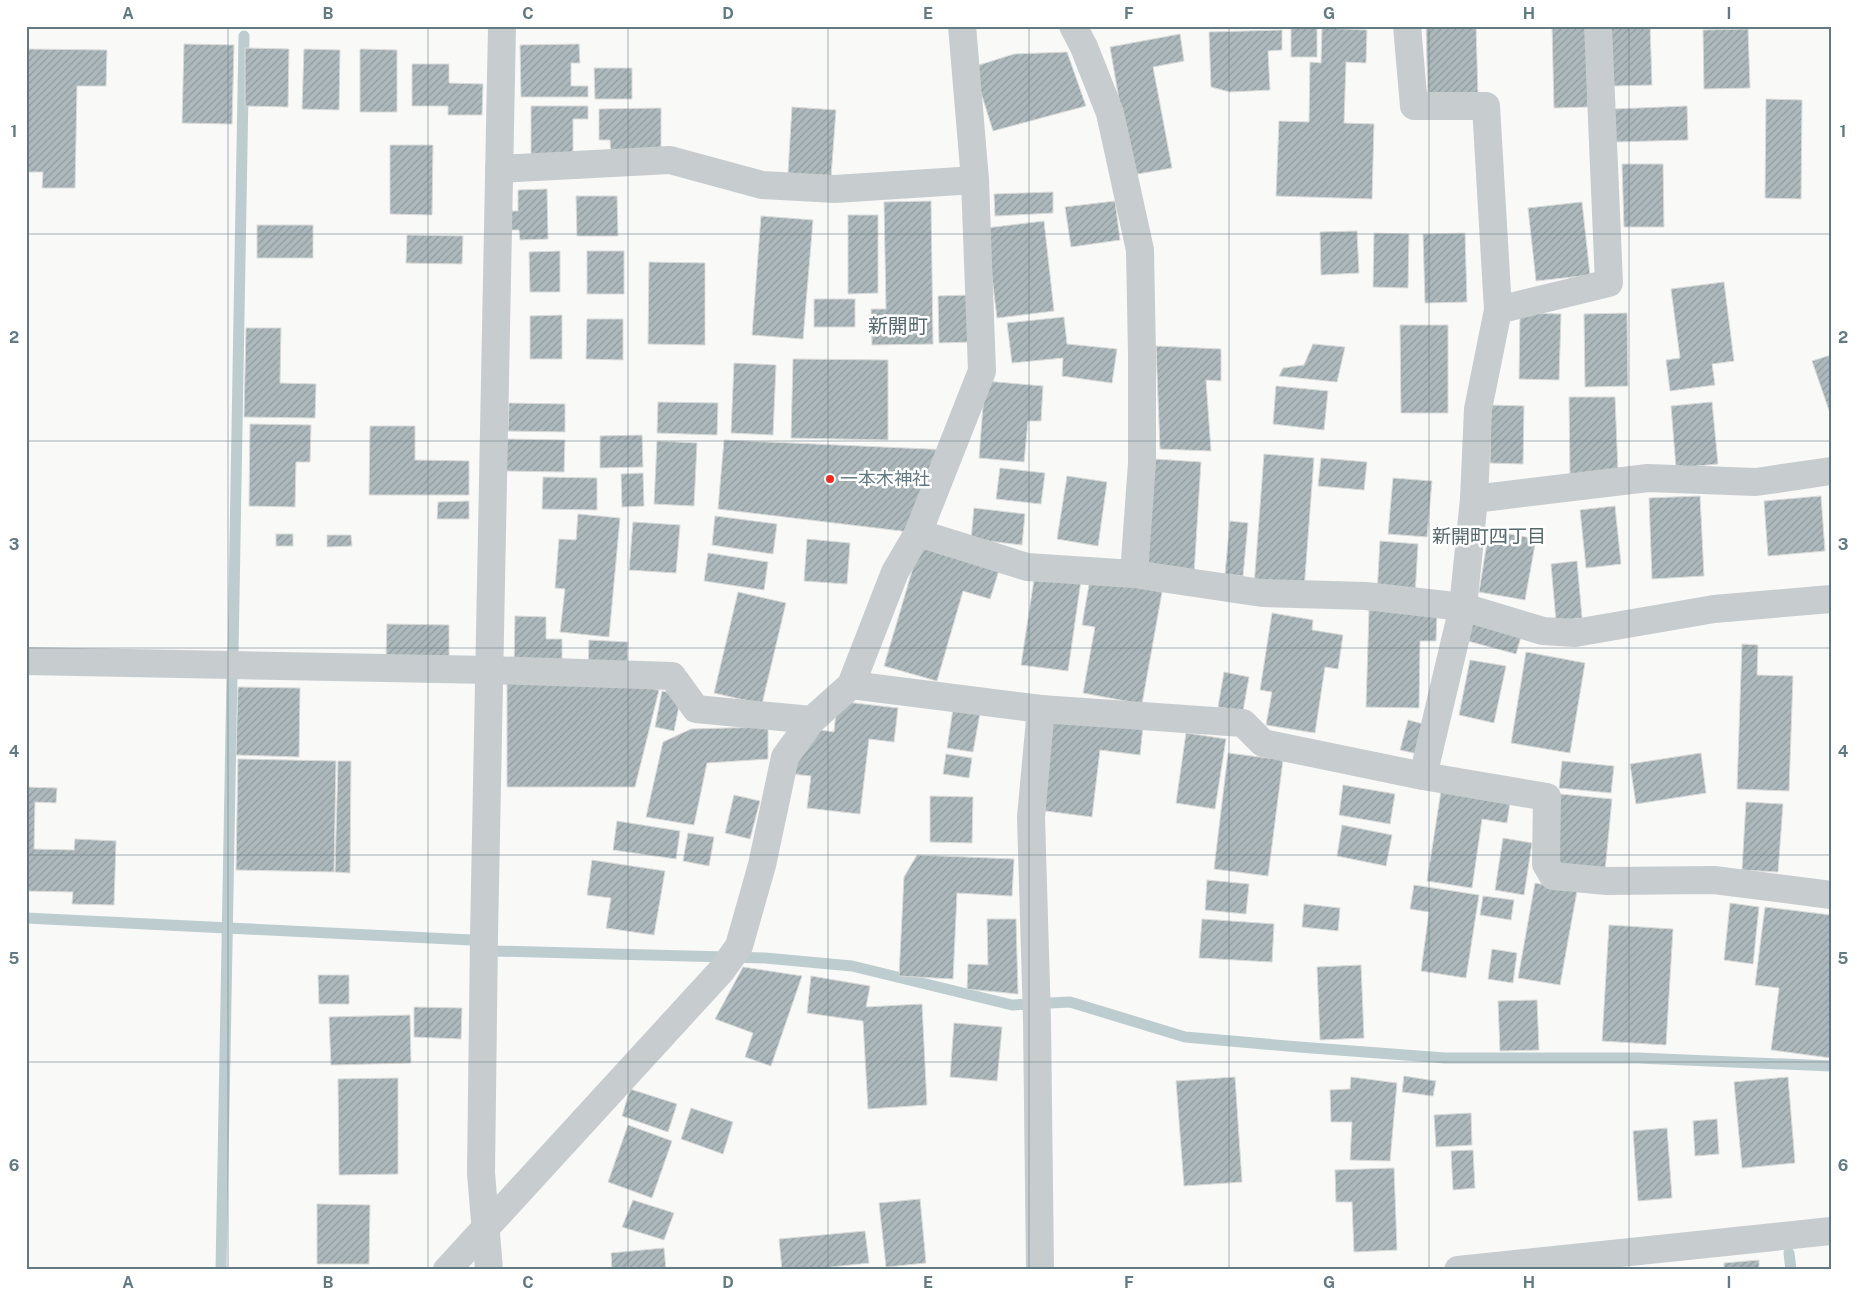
<svg xmlns="http://www.w3.org/2000/svg" width="1857" height="1296" viewBox="0 0 1857 1296" font-family="'Public Sans','Noto Sans JP',sans-serif">
<style>
.lines{fill:none;stroke-linecap:round;stroke-linejoin:round}
.stream{stroke:#bdcdcf;stroke-width:11}
.building{fill:url(#building-hatch);stroke:#dbdbd9}
.minor{stroke:#c7cccf;stroke-width:28}
.grid{fill:none;stroke:#627a84;stroke-width:1;stroke-opacity:0.55}
.poi-dot{fill:#f02a20;stroke:#fff;stroke-width:2}
.labels{text-anchor:middle;stroke-width:5;stroke-linejoin:round;paint-order:stroke}
.poi-label{font-size:18px;fill:#627a84;stroke:#fff;text-anchor:start}
.neighbourhood-label{font-size:19px;fill:#55686e;stroke:#fff}
.quarter-label{font-size:20px;fill:#55686e;stroke:#fff}
.neatline{fill:none;stroke:#627a84;stroke-width:2}
.grid-label{font-size:16px;text-anchor:middle;font-weight:bold;fill:#627a84}
</style>
<defs>
<pattern id="building-hatch" width="6" height="6" patternUnits="userSpaceOnUse" patternTransform="scale(1.25)"><rect width="6" height="6" fill="#adb9bc"/><path d="M-1 1l2-2M0 6l6-6M5 7l2-2" fill="none" stroke="#909b9e"/></pattern>
</defs>
<rect width="100%" height="100%" fill="#f9f9f7"/>
<g class="lines">
<!-- stream -->
<g class="stream">
<polyline points="233,653 244,36"/>
<polyline points="26,918 471,940 494,951 765,958 852,966 1012,1005 1070,1002 1185,1037 1299,1047 1445,1058 1638,1058 1831,1066"/>
<polyline points="1789,1253 1791,1270"/>
<polyline points="221,1270 232,676"/>
</g>
</g>
<!-- building -->
<g class="building">
<rect x="1291" y="26" width="26" height="31"/>
<polygon points="1426,26 1476,26 1478,96 1428,98"/>
<polygon points="1552,26 1586,26 1588,107 1554,108"/>
<polygon points="1611,26 1650,26 1652,85 1613,86"/>
<polygon points="1322,28 1367,30 1366,63 1346,62 1344,123 1374,124 1372,199 1276,196 1279,121 1309,122 1310,62 1321,63"/>
<polygon points="1748,29 1750,88 1704,89 1703,30"/>
<polygon points="1282,30 1282,50 1268,51 1270,90 1230,92 1211,87 1209,32"/>
<polygon points="1180,34 1184,61 1153,67 1172,168 1132,175 1110,47"/>
<polygon points="184,44 234,45 232,124 182,123"/>
<polygon points="579,44 580,63 571,63 571,86 588,86 588,97 521,97 520,45"/>
<polygon points="245,48 289,49 288,107 245,106"/>
<polygon points="26,49 107,50 106,86 77,86 75,188 42,188 43,172 26,172"/>
<polygon points="304,49 340,50 339,110 302,109"/>
<polygon points="360,49 397,50 397,112 360,112"/>
<polygon points="1067,52 1086,106 993,131 973,67 1014,54"/>
<polygon points="412,64 449,64 449,83 483,84 482,115 448,115 448,106 412,106"/>
<polygon points="594,68 632,68 632,99 595,99"/>
<polygon points="1766,99 1802,100 1801,199 1765,198"/>
<polygon points="531,106 588,106 588,119 573,119 573,156 531,156"/>
<polygon points="1687,106 1688,140 1615,142 1614,109"/>
<polygon points="792,107 836,110 831,177 788,173"/>
<polygon points="661,108 661,158 611,158 610,140 599,140 599,109"/>
<polygon points="390,145 433,145 432,215 390,214"/>
<polygon points="1622,164 1663,164 1664,227 1624,227"/>
<polygon points="547,189 548,239 520,240 519,230 509,230 509,211 518,211 518,190"/>
<polygon points="1053,192 1053,213 995,216 994,194"/>
<polygon points="576,196 617,196 618,236 577,236"/>
<polygon points="931,201 933,344 872,345 871,309 886,309 884,202"/>
<polygon points="1115,201 1120,240 1071,247 1065,207"/>
<polygon points="1582,202 1590,275 1536,281 1528,208"/>
<polygon points="848,215 878,215 878,293 848,294"/>
<polygon points="761,216 813,220 803,339 752,335"/>
<polygon points="1044,221 1054,311 997,318 986,228"/>
<rect x="257" y="225" width="56" height="33"/>
<polygon points="1357,231 1359,273 1321,275 1320,232"/>
<polygon points="1374,233 1409,234 1408,288 1373,287"/>
<polygon points="1465,233 1467,302 1425,303 1423,234"/>
<polygon points="407,235 463,236 462,264 406,263"/>
<polygon points="560,251 560,292 530,292 529,252"/>
<rect x="587" y="251" width="37" height="43"/>
<polygon points="649,262 705,263 705,345 648,344"/>
<polygon points="1724,282 1734,361 1712,364 1715,385 1670,391 1666,360 1680,358 1671,289"/>
<polygon points="970,295 971,342 939,343 938,296"/>
<rect x="814" y="299" width="41" height="28"/>
<polygon points="1520,313 1561,314 1559,380 1519,379"/>
<polygon points="1627,313 1628,386 1585,387 1584,314"/>
<polygon points="562,315 562,359 530,359 530,316"/>
<polygon points="1064,317 1067,344 1117,349 1112,383 1062,376 1063,358 1012,363 1007,323"/>
<polygon points="587,319 623,319 623,360 586,359"/>
<polygon points="1400,325 1448,325 1448,413 1401,413"/>
<polygon points="246,328 281,328 280,383 316,384 315,418 244,417"/>
<polygon points="1313,344 1345,347 1337,382 1279,376 1283,368 1304,365"/>
<polygon points="1156,346 1221,349 1221,381 1206,380 1211,451 1160,449"/>
<polygon points="1831,355 1831,416 1812,361"/>
<polygon points="793,359 888,360 888,440 791,438"/>
<polygon points="734,363 776,365 773,435 731,433"/>
<polygon points="985,381 1043,386 1041,421 1028,421 1024,462 979,458"/>
<polygon points="1276,386 1328,391 1324,430 1273,424"/>
<polygon points="1569,397 1615,397 1618,472 1570,475"/>
<polygon points="658,402 718,403 717,435 657,433"/>
<polygon points="1712,402 1718,464 1676,468 1671,406"/>
<polygon points="509,403 565,404 565,432 508,431"/>
<polygon points="1491,405 1524,406 1523,464 1490,463"/>
<polygon points="250,424 311,425 310,462 296,462 295,507 249,506"/>
<polygon points="370,426 415,426 415,460 469,461 469,495 369,495"/>
<polygon points="642,435 643,467 600,468 600,436"/>
<polygon points="507,439 565,440 564,472 506,471"/>
<polygon points="724,440 951,450 918,533 718,509"/>
<polygon points="657,441 697,443 694,506 654,504"/>
<polygon points="1264,454 1314,458 1304,590 1254,586"/>
<polygon points="1321,458 1367,462 1364,490 1318,486"/>
<polygon points="1154,459 1201,462 1194,574 1147,571"/>
<polygon points="1000,468 1045,473 1041,504 996,499"/>
<polygon points="643,473 644,506 622,507 621,474"/>
<polygon points="1067,476 1107,482 1098,546 1057,539"/>
<polygon points="543,477 597,478 597,510 542,509"/>
<polygon points="1393,478 1432,481 1427,537 1388,534"/>
<polygon points="1700,496 1704,576 1652,579 1649,498"/>
<polygon points="1821,496 1825,551 1768,556 1764,501"/>
<polygon points="469,501 469,519 437,519 438,502"/>
<polygon points="1615,506 1621,564 1586,568 1580,510"/>
<polygon points="974,508 1025,514 1022,545 971,539"/>
<polygon points="578,514 620,518 609,637 560,632 565,589 555,588 559,539 576,540"/>
<polygon points="715,516 777,524 773,554 712,545"/>
<polygon points="1230,521 1248,523 1243,576 1225,574"/>
<polygon points="633,522 680,525 676,573 629,570"/>
<polygon points="1489,530 1536,539 1525,600 1479,592"/>
<rect x="276" y="534" width="17" height="12"/>
<polygon points="327,535 351,535 352,546 327,547"/>
<polygon points="807,539 850,543 847,584 804,581"/>
<polygon points="1380,541 1418,544 1415,596 1377,594"/>
<polygon points="920,544 1000,567 990,599 963,591 937,681 884,666"/>
<polygon points="708,553 768,562 764,590 704,581"/>
<polygon points="1577,561 1582,618 1556,621 1551,564"/>
<polygon points="1035,573 1081,580 1068,671 1021,665"/>
<polygon points="1090,579 1162,592 1142,704 1083,693 1095,627 1082,625"/>
<polygon points="738,592 786,603 762,704 714,693"/>
<polygon points="1369,610 1437,611 1436,641 1420,641 1419,708 1366,707"/>
<polygon points="1272,613 1313,620 1312,630 1343,635 1338,669 1325,667 1315,733 1266,725 1272,692 1260,690"/>
<polygon points="515,616 546,617 546,639 562,639 562,668 514,668"/>
<polygon points="1470,619 1522,633 1516,654 1464,640"/>
<polygon points="387,624 449,625 449,656 386,656"/>
<polygon points="589,640 628,642 627,670 588,669"/>
<polygon points="1742,644 1758,645 1757,675 1793,676 1789,791 1737,789"/>
<polygon points="1526,652 1585,663 1570,753 1511,743"/>
<polygon points="1470,660 1506,666 1494,723 1459,715"/>
<polygon points="1224,672 1249,677 1243,711 1218,707"/>
<polygon points="507,680 616,682 659,690 635,787 507,787"/>
<polygon points="238,687 300,688 299,757 236,755"/>
<polygon points="662,691 681,696 674,731 655,727"/>
<polygon points="837,701 898,708 894,742 869,739 860,814 807,808 811,776 791,774 814,729 834,732"/>
<polygon points="953,709 980,713 973,752 947,748"/>
<polygon points="1049,715 1143,726 1140,755 1100,750 1092,817 1038,810"/>
<polygon points="1408,720 1427,725 1418,754 1400,750"/>
<polygon points="768,727 768,759 707,763 694,825 646,817 663,742 691,729"/>
<polygon points="1186,733 1226,739 1215,809 1176,803"/>
<polygon points="1228,753 1283,760 1268,876 1214,869"/>
<polygon points="1701,753 1706,793 1636,804 1630,764"/>
<polygon points="946,754 972,758 969,778 943,774"/>
<polygon points="238,759 336,761 334,872 236,870"/>
<polygon points="338,761 351,761 350,873 335,872"/>
<polygon points="1562,761 1614,766 1611,793 1559,788"/>
<polygon points="1343,785 1395,794 1390,824 1339,815"/>
<polygon points="26,787 57,788 56,803 35,802 34,849 74,850 75,839 116,841 114,905 72,904 73,892 26,891"/>
<polygon points="1441,791 1510,802 1507,823 1482,819 1472,888 1427,881"/>
<polygon points="1560,794 1612,799 1605,871 1552,865"/>
<polygon points="734,795 760,801 750,839 725,833"/>
<polygon points="930,796 973,797 972,843 930,842"/>
<polygon points="1746,802 1783,804 1778,872 1742,870"/>
<polygon points="617,821 680,831 676,859 613,850"/>
<polygon points="1342,825 1392,835 1386,866 1337,856"/>
<polygon points="688,833 714,837 709,866 683,861"/>
<polygon points="1503,838 1532,843 1524,895 1495,890"/>
<polygon points="917,855 1014,859 1012,896 957,893 953,979 899,976 904,877"/>
<polygon points="592,860 665,871 654,935 606,928 611,898 587,895"/>
<polygon points="1207,880 1249,884 1246,914 1205,910"/>
<polygon points="1535,883 1577,891 1560,985 1518,978"/>
<polygon points="1414,885 1479,895 1466,978 1421,971 1429,912 1410,909"/>
<polygon points="1483,896 1514,900 1511,920 1480,915"/>
<polygon points="1730,903 1759,907 1753,964 1724,960"/>
<polygon points="1304,904 1340,908 1338,931 1302,927"/>
<polygon points="1765,907 1831,915 1831,1058 1771,1050 1779,988 1755,985"/>
<polygon points="987,919 1016,919 1018,994 967,989 968,964 988,965"/>
<polygon points="1202,919 1274,924 1272,962 1199,958"/>
<polygon points="1609,925 1673,929 1666,1045 1602,1041"/>
<polygon points="1492,949 1517,953 1513,983 1488,979"/>
<polygon points="1361,965 1364,1038 1320,1040 1317,967"/>
<polygon points="743,967 802,976 771,1066 745,1057 753,1033 715,1019"/>
<polygon points="318,975 349,975 349,1004 319,1004"/>
<polygon points="811,976 870,986 866,1007 922,1004 927,1105 868,1109 863,1021 807,1013"/>
<polygon points="1537,1000 1539,1050 1500,1051 1498,1001"/>
<polygon points="414,1007 462,1008 461,1039 414,1037"/>
<polygon points="410,1015 411,1063 331,1065 329,1017"/>
<polygon points="954,1023 1002,1027 997,1081 950,1077"/>
<polygon points="1404,1076 1436,1081 1433,1096 1402,1092"/>
<polygon points="1235,1077 1242,1182 1184,1186 1176,1081"/>
<polygon points="1351,1077 1397,1083 1390,1161 1350,1160 1352,1122 1331,1122 1330,1090 1350,1089"/>
<polygon points="1788,1077 1795,1163 1742,1168 1734,1082"/>
<polygon points="398,1078 398,1174 339,1175 338,1079"/>
<polygon points="630,1089 677,1104 668,1132 622,1116"/>
<polygon points="691,1108 733,1122 723,1154 681,1139"/>
<polygon points="1471,1113 1472,1145 1436,1147 1434,1115"/>
<polygon points="1717,1119 1719,1154 1695,1156 1693,1121"/>
<polygon points="628,1125 672,1141 652,1198 608,1182"/>
<polygon points="1667,1128 1672,1198 1638,1201 1633,1131"/>
<polygon points="1473,1150 1475,1188 1453,1190 1451,1151"/>
<polygon points="1394,1168 1397,1250 1354,1252 1352,1202 1336,1202 1335,1170"/>
<polygon points="920,1199 926,1263 886,1267 879,1203"/>
<polygon points="633,1200 674,1213 664,1240 622,1227"/>
<polygon points="317,1204 370,1205 369,1264 317,1264"/>
<polygon points="865,1231 869,1263 831,1267 831,1270 782,1270 779,1239"/>
<polygon points="664,1248 666,1270 612,1270 611,1253"/>
<polygon points="1759,1260 1759,1270 1724,1270 1724,1263"/>
</g>
<g class="lines">
<!-- minor -->
<g class="minor">
<polyline points="1073,26 1084,47 1110,113 1140,250 1142,355 1142,463 1134,574 1262,593 1366,596 1463,607 1543,631 1575,633 1714,609 1831,599"/>
<polyline points="1407,26 1414,106 1486,106 1498,310 1478,409 1474,499 1463,607 1423,776"/>
<polyline points="499,169 670,160 762,185 835,189 975,180"/>
<polyline points="1498,310 1609,283 1598,26"/>
<polyline points="1474,499 1648,478 1756,482 1831,471"/>
<polyline points="918,533 1027,567 1134,574"/>
<polyline points="26,661 490,670 672,676 696,709 812,720"/>
<polyline points="851,685 1041,709 1243,723 1263,743 1423,776 1547,797 1546,864 1553,876 1607,881 1714,880 1831,895"/>
<polyline points="447,1270 722,970 739,946 762,865 785,757 812,720 851,685 895,572 918,533 982,371 975,180 962,26"/>
<polyline points="489,1270 481,1173 484,936 502,26"/>
<polyline points="1040,1270 1037,1020 1031,817 1041,709"/>
<polyline points="1458,1270 1831,1231"/>
</g>
</g>
<!-- grid -->
<path class="grid" d="M228 26V1270M428 26V1270M628 26V1270M828 26V1270M1029 26V1270M1229 26V1270M1429 26V1270M1629 26V1270M26 234H1831M26 441H1831M26 648H1831M26 855H1831M26 1062H1831"/>
<!-- markers -->
<circle class="poi-dot" cx="830" cy="479" r="5"/>
<g class="labels">
<!-- poi labels -->
<g class="poi-label">
<text x="840" y="485">一本木神社</text>
</g>
<!-- neighbourhood labels -->
<g class="neighbourhood-label">
<text x="1489" y="543">新開町四丁目</text>
</g>
<!-- quarter labels -->
<g class="quarter-label">
<text x="898" y="333">新開町</text>
</g>
</g>
<!-- border -->
<rect width="1857" height="1296" fill="none" stroke="#ffffff" stroke-width="55"/>
<rect x="28" y="28" width="1802" height="1240" class="neatline"/>
<g class="grid-label">
<text x="128" y="19">A</text>
<text x="328" y="19">B</text>
<text x="528" y="19">C</text>
<text x="728" y="19">D</text>
<text x="928" y="19">E</text>
<text x="1129" y="19">F</text>
<text x="1329" y="19">G</text>
<text x="1529" y="19">H</text>
<text x="1729" y="19">I</text>
<text x="14" y="137">1</text>
<text x="1843" y="137">1</text>
<text x="14" y="343">2</text>
<text x="1843" y="343">2</text>
<text x="14" y="550">3</text>
<text x="1843" y="550">3</text>
<text x="14" y="757">4</text>
<text x="1843" y="757">4</text>
<text x="14" y="964">5</text>
<text x="1843" y="964">5</text>
<text x="14" y="1171">6</text>
<text x="1843" y="1171">6</text>
<text x="128" y="1288">A</text>
<text x="328" y="1288">B</text>
<text x="528" y="1288">C</text>
<text x="728" y="1288">D</text>
<text x="928" y="1288">E</text>
<text x="1129" y="1288">F</text>
<text x="1329" y="1288">G</text>
<text x="1529" y="1288">H</text>
<text x="1729" y="1288">I</text>
</g>
</svg>
